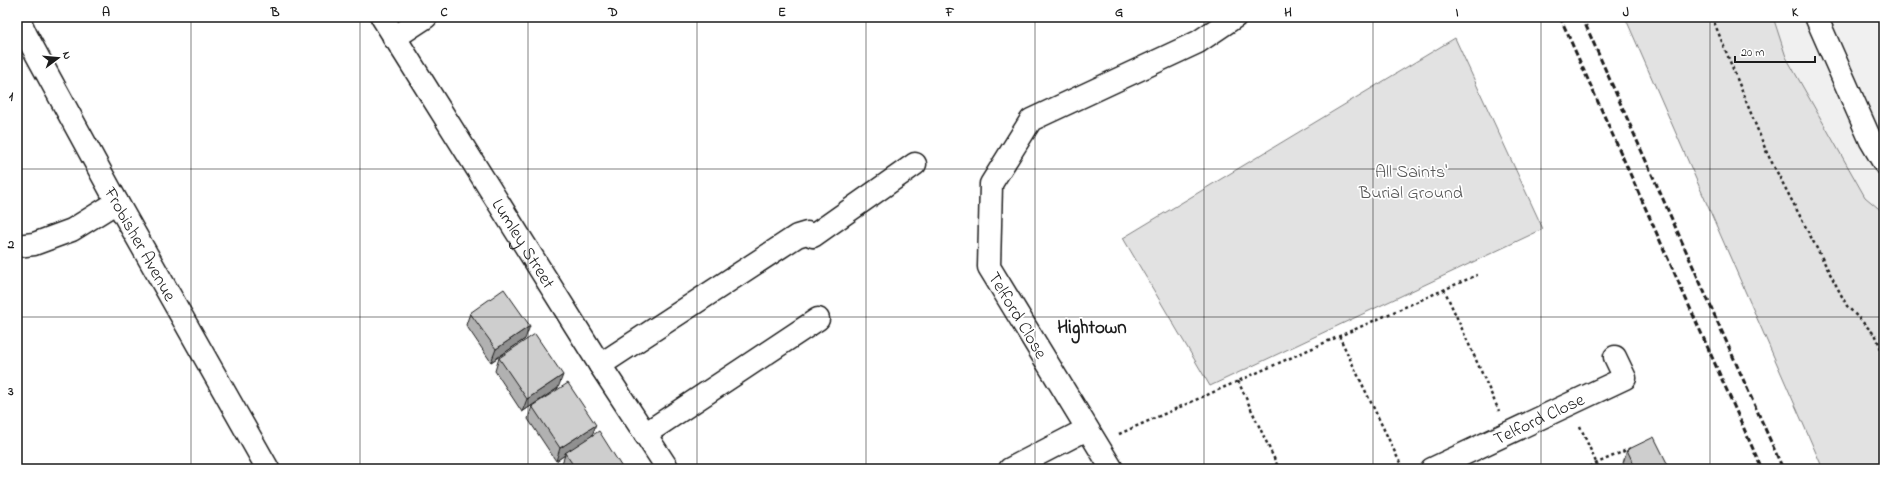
<svg xmlns="http://www.w3.org/2000/svg" width="1901" height="486" viewBox="0 0 1901 486" font-family="'Indie Flower',sans-serif">
<style>
.built{fill:#f0f0f0}
.green{fill:#e2e2e2;stroke:#7f7f7f}
.lines{fill:none;stroke-linecap:round;stroke-linejoin:round}
.minor-casing{stroke:#1c1c1c;stroke-width:25}
.major-casing{stroke:#1c1c1c;stroke-width:25}
.path{stroke:#1c1c1c;stroke-width:2.5;stroke-dasharray:3 3;stroke-linecap:butt}
.minor{stroke:#fff;stroke-width:22}
.major{stroke:#fff;stroke-width:22}
.rail{stroke:#1c1c1c;stroke-width:3;stroke-dasharray:6 3;stroke-linecap:butt}
.wall{fill:#b1b1b1;stroke:#1c1c1c}
.shaded-wall{fill:#909090;stroke:#1c1c1c}
.building{fill:#cecece;stroke:#1c1c1c}
.grid{fill:none;stroke:#1c1c1c;stroke-width:1;stroke-opacity:0.55}
.labels{text-anchor:middle;stroke-width:3.5;stroke-linejoin:round;paint-order:stroke}
.park-label{font-size:18px;fill:#575757;stroke:#fff}
.street-label{font-size:18px;fill:#1c1c1c;stroke:#fff}
.neighbourhood-label{font-size:19px;font-weight:bold;fill:#1c1c1c;stroke:#fff}
.neatline{fill:none;stroke:#1c1c1c;stroke-width:1.5}
.grid-label{font-size:13px;text-anchor:middle;font-weight:bold;fill:#1c1c1c}
</style>
<rect width="100%" height="100%" fill="#fff"/>
<filter id="ink" filterUnits="userSpaceOnUse"><feTurbulence type="fractalNoise" baseFrequency=".025" numOctaves="2"/><feDisplacementMap in="SourceGraphic" scale="8" xChannelSelector="R" yChannelSelector="G"/><feConvolveMatrix kernelMatrix="1 2 1 2 8 2 1 2 1" color-interpolation-filters="sRGB"/></filter>
<g filter="url(#ink)">
<!-- built -->
<polygon class="built" points="1773,17 1884,17 1884,213 1865,197 1786,57"/>
<!-- green -->
<g class="green">
<polygon points="1625,17 1773,17 1786,57 1865,197 1884,213 1884,469 1823,469"/>
<polygon points="1455,38 1543,229 1210,386 1123,238"/>
</g>
<g class="lines">
<defs>
<g id="minor">
<path id="s1" d="M18 17 26 35 117 202 268 469"/>
<polyline points="1817,19 1871,141 1884,163"/>
<polyline points="394,38 426,17"/>
<polyline points="17,246 34,244 72,230 117,202"/>
<polyline points="600,365 797,236 807,233 813,236 915,164"/>
<polyline points="645,434 818,319"/>
<polyline points="1010,469 1087,429"/>
<polyline points="1112,469 989,267 991,184 1031,120 1198,42 1235,17"/>
<path id="s2" d="M1432 469 1625 378 1615 357"/>
</g>
<g id="major">
<path id="s3" d="M382 17 600 365 668 469"/>
</g>
</defs>
<!-- minor casing -->
<use href="#minor" class="minor-casing"/>
<!-- major casing -->
<use href="#major" class="major-casing"/>
<!-- path -->
<g class="path">
<polyline points="1712,17 1767,153 1847,306 1876,336 1884,357"/>
<polyline points="1444,289 1499,411"/>
<polyline points="1339,336 1403,469"/>
<polyline points="1238,381 1279,469"/>
<polyline points="1580,426 1599,469"/>
<polyline points="1119,434 1477,275"/>
<polyline points="1584,469 1631,448"/>
<polyline points="1883,469 1884,465"/>
</g>
<!-- minor -->
<use href="#minor" class="minor"/>
<!-- major -->
<use href="#major" class="major"/>
<!-- rail -->
<g class="rail">
<polyline points="1560,17 1762,469"/>
<polyline points="1582,17 1783,469"/>
</g>
</g>
<!-- wall -->
<g class="wall">
<polygon points="470,313 525,339 491,362 466,325"/>
<polygon points="499,358 558,388 522,412 495,371"/>
<polygon points="532,406 592,436 623,469 563,469 561,466 565,455 556,461 528,419"/>
<polygon points="1627,450 1670,469 1626,469 1623,463"/>
</g>
<!-- shaded-wall -->
<g class="shaded-wall">
<polygon points="530,326 525,339 491,362 496,349"/>
<polygon points="563,375 558,388 522,412 527,399"/>
<polygon points="596,425 591,438 565,453 565,455 556,461 560,448"/>
</g>
<!-- building -->
<g class="building">
<polygon points="504,289 530,326 496,349 470,313"/>
<polygon points="535,334 563,375 527,399 499,358"/>
<polygon points="568,383 596,425 560,448 532,406"/>
<polygon points="599,431 623,469 576,469 565,453"/>
<polygon points="1654,437 1670,469 1636,469 1627,450"/>
</g>
</g>
<!-- grid -->
<path class="grid" d="M191 17V469M360 17V469M528 17V469M697 17V469M866 17V469M1035 17V469M1204 17V469M1373 17V469M1541 17V469M1710 17V469M17 169H1884M17 317H1884"/>
<g class="labels">
<!-- park labels -->
<g class="park-label">
<text x="1411" y="177">All Saints'<tspan x="1411" dy="21">Burial Ground</tspan></text>
</g>
<!-- street labels -->
<g class="street-label">
<text dy="6" stroke="none"><textPath href="#s1" startOffset="258">Frobisher Avenue</textPath></text>
<text dy="6" stroke="none"><textPath href="#s3" startOffset="267">Lumley Street</textPath></text>
<text transform="translate(1018 315) rotate(59)" y="6">Telford Close</text>
<text dy="6" stroke="none"><textPath href="#s2" startOffset="118">Telford Close</textPath></text>
</g>
<!-- neighbourhood labels -->
<g class="neighbourhood-label">
<text x="1092" y="333">Hightown</text>
</g>
</g>
<!-- margin -->
<rect width="1901" height="486" fill="none" stroke="#fff" stroke-width="44"/>
<!-- north arrow -->
<g transform="translate(58 58) rotate(74)" stroke="#ffffff" stroke-width="3" paint-order="stroke">
<path d="M0-3L7 15L0 10L-7 15Z" fill="#1c1c1c"/>
<text y="-6" font-size="11" font-weight="bold" text-anchor="middle" fill="#1c1c1c">N</text>
</g>
<!-- scale -->
<path d="M1735 56v6h80v-6" fill="none" stroke="#1c1c1c" stroke-width="2"/>
<text x="1741" y="56" font-size="12" fill="#1c1c1c" stroke="#ffffff" stroke-width="3" paint-order="stroke">20 m</text>
<rect x="22" y="22" width="1857" height="442" class="neatline"/>
<g class="grid-label">
<text x="106" y="16">A</text>
<text x="275" y="16">B</text>
<text x="444" y="16">C</text>
<text x="613" y="16">D</text>
<text x="782" y="16">E</text>
<text x="950" y="16">F</text>
<text x="1119" y="16">G</text>
<text x="1288" y="16">H</text>
<text x="1457" y="16">I</text>
<text x="1626" y="16">J</text>
<text x="1795" y="16">K</text>
<text x="11" y="100">1</text>
<text x="11" y="248">2</text>
<text x="11" y="395">3</text>
</g>
</svg>
